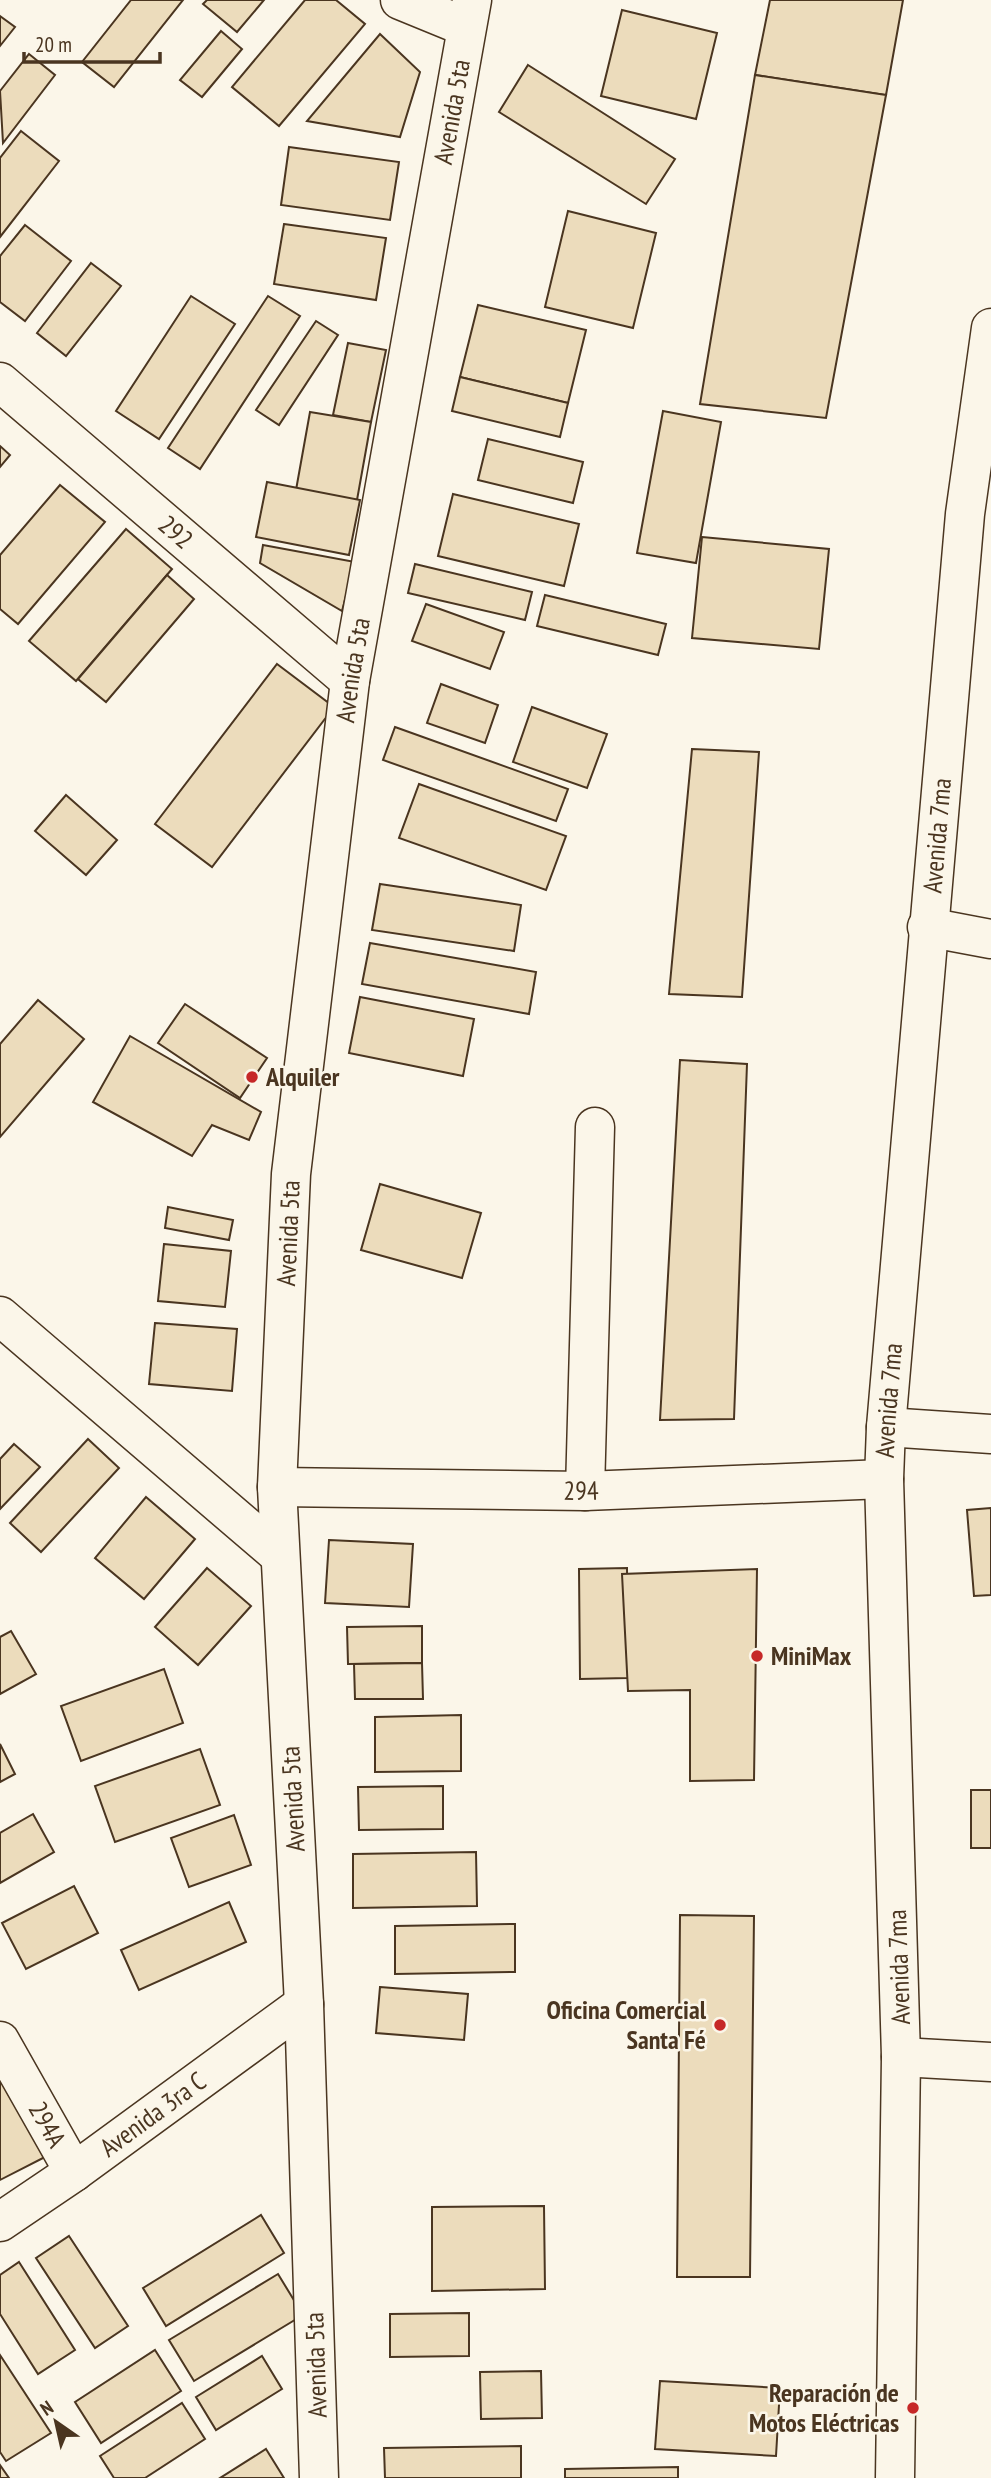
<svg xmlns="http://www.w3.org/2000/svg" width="991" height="2478" viewBox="0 0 991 2478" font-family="'PT Sans Narrow',sans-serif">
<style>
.building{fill:#ecdcbc;stroke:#4a3520;stroke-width:2}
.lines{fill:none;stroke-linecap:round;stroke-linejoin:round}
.minor-casing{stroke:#4a3520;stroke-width:41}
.trunk-casing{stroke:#4a3520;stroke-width:41}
.minor{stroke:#fbf6e9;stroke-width:38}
.trunk{stroke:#fbf6e9;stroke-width:38}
.poi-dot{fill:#c62828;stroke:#fbf6e9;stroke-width:2.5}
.labels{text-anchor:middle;stroke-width:5;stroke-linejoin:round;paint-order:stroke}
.street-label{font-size:26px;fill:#4a3520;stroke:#fbf6e9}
.poi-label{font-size:26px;font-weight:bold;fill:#4a3520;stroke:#fbf6e9;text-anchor:start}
</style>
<rect width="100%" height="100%" fill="#fbf6e9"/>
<!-- building -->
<g class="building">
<polygon points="131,0 183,0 114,87 82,62"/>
<polygon points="207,0 264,0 237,32 203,4"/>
<polygon points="305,0 336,0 365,24 279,126 232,87"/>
<polygon points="770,0 903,0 886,95 755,75"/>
<polygon points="622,10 717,33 696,119 601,96"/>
<polygon points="0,16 15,27 0,46"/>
<polygon points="221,31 242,49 202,97 180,80"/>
<polygon points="380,34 420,72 400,137 307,121"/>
<polygon points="29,54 55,75 3,143 0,91"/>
<polygon points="528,65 675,159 646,204 499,112"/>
<polygon points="755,75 886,95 826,418 700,404"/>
<polygon points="21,131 59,161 0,237 0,158"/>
<polygon points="289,147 399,162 390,220 281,205"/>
<polygon points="568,211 656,233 633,328 545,307"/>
<polygon points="284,224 386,238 376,300 274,284"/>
<polygon points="25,225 71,261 25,321 0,302 0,256"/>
<polygon points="91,263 121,286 66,356 37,333"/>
<polygon points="191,296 235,324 159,439 116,411"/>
<polygon points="268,296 300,316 200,469 168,448"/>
<polygon points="478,305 586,330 568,403 460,377"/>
<polygon points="316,321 338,335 279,425 256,410"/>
<polygon points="348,343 386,350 371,422 333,415"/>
<polygon points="460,377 568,403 560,437 452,411"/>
<polygon points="663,411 721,422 696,563 637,553"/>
<polygon points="310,412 371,422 357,500 296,490"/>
<polygon points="488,439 583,462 573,503 478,480"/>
<polygon points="0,446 10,455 0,467"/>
<polygon points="267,482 360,500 349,555 256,537"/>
<polygon points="60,485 105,522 18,624 0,609 0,555"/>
<polygon points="453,494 579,524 564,586 438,556"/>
<polygon points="126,529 172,569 76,681 29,641"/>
<polygon points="702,537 829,549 819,649 692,638"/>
<polygon points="263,545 355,562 342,611 260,563"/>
<polygon points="415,564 532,592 525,620 408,593"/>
<polygon points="167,575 194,599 106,702 78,679"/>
<polygon points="545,595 666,624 658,655 537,626"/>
<polygon points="426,604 504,632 490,669 412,641"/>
<polygon points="277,664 334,707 212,867 155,824"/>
<polygon points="441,684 498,705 485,743 427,723"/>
<polygon points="532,707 607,734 587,788 513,762"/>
<polygon points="395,727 568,789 556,821 383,760"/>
<polygon points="692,749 759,752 742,997 669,994"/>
<polygon points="419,784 566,836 546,890 399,838"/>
<polygon points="66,795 117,840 86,875 35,831"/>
<polygon points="380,884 521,905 514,951 372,930"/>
<polygon points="370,943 536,972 529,1014 362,984"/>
<polygon points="360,997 474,1019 463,1076 349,1053"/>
<polygon points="38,1000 84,1039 0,1137 0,1044"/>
<polygon points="185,1004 267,1058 240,1098 158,1043"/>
<polygon points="130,1036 261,1112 249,1140 212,1125 192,1156 93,1102"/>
<polygon points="680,1060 747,1064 734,1419 660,1420"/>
<polygon points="380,1184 481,1213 462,1278 361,1250"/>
<polygon points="168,1207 233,1220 229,1240 165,1228"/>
<polygon points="164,1244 231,1251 225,1307 158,1301"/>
<polygon points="155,1323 237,1329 232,1391 149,1384"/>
<polygon points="88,1439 119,1468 41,1552 10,1523"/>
<polygon points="14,1444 40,1467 0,1509 0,1459"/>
<polygon points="146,1497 195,1539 144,1599 95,1558"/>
<polygon points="991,1508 991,1595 974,1596 967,1510"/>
<polygon points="329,1540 413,1544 409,1607 325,1603"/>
<polygon points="207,1568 251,1606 198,1665 155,1627"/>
<polygon points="627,1568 628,1678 580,1679 579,1569"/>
<polygon points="757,1569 754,1780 690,1781 690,1690 628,1691 622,1574"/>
<polygon points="422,1626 422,1663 348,1664 347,1627"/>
<polygon points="11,1631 36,1674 0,1694 0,1637"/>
<polygon points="422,1663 423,1699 355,1699 354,1664"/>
<polygon points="164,1669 183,1723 81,1761 61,1706"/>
<polygon points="461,1715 461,1771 375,1772 375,1717"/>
<polygon points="0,1744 15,1774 0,1782"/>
<polygon points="200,1749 220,1805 115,1842 95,1786"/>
<polygon points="443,1786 443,1829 359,1830 358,1787"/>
<rect x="971" y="1790" width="20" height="58"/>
<polygon points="33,1814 54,1852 0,1883 0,1833"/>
<polygon points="234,1815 251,1865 189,1887 171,1838"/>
<polygon points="476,1852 477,1906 353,1908 353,1854"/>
<polygon points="74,1886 98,1933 26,1969 2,1923"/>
<polygon points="229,1902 246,1942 139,1990 121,1950"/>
<polygon points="680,1915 754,1916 750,2277 677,2277"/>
<polygon points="515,1924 515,1972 395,1974 395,1926"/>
<polygon points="380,1987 468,1994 464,2040 376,2033"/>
<polygon points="0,2071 45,2157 0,2180"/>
<polygon points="544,2206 545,2289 432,2291 432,2207"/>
<polygon points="261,2215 284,2253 166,2326 143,2288"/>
<polygon points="69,2236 128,2326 95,2348 36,2258"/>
<polygon points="19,2262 75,2350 38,2374 0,2314 0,2275"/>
<polygon points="278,2274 303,2315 194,2381 169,2340"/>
<polygon points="469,2313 469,2356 390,2357 390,2314"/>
<polygon points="155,2350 181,2391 101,2443 75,2402"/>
<polygon points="0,2355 51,2433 6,2461 0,2452"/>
<polygon points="262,2356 282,2389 216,2430 196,2397"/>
<polygon points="541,2371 542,2418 481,2419 480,2372"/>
<polygon points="660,2381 780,2388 776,2456 655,2449"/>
<polygon points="182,2403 205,2439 145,2478 114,2478 100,2456"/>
<polygon points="521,2446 521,2478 385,2478 384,2448"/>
<polygon points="266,2449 284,2478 220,2478"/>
<polygon points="0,2465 9,2478 0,2478"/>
<polygon points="678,2467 678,2478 565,2478 565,2469"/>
</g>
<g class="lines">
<defs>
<g id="minor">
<polyline points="400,0 466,27"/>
<path id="s1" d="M0 382 350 681"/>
<polyline points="927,927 991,939"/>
<polyline points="0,1316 279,1555"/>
<polyline points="886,1427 991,1434"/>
<path id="s2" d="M277 1487 585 1491 884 1479"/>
<polyline points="585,1491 595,1127"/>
<path id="s3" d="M0 2041 74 2172"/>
<polyline points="901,2057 991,2062"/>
<path id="s4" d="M0 2222 74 2172 304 2004"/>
<path id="s5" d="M319 2478 304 2004 277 1487 291 1174 350 681 472 0"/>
</g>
<g id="trunk">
<path id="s6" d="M895 2478 901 2057 884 1479 886 1427 965 514 991 328"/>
</g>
</defs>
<!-- minor casing -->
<use href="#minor" class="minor-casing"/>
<!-- trunk casing -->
<use href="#trunk" class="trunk-casing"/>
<!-- minor -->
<use href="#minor" class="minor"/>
<!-- trunk -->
<use href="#trunk" class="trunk"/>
</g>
<!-- markers -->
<g class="poi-dot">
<circle cx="252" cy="1077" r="7"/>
<circle cx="757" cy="1656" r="7"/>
<circle cx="720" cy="2025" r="7"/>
<circle cx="913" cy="2408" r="7"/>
</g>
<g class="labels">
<!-- street labels -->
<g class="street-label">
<text dy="9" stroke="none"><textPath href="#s5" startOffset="2380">Avenida 5ta</textPath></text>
<text dy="9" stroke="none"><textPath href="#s1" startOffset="231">292</textPath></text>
<text dy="9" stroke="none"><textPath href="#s5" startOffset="1813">Avenida 5ta</textPath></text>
<text dy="9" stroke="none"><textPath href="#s6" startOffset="1645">Avenida 7ma</textPath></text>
<text dy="9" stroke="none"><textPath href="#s5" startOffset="1246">Avenida 5ta</textPath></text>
<text dy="9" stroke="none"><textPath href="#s6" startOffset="1078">Avenida 7ma</textPath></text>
<text dy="9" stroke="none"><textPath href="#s2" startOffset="304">294</textPath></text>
<text transform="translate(293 1799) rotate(-93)" y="9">Avenida 5ta</text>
<text transform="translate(899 1967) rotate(-92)" y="9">Avenida 7ma</text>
<text dy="9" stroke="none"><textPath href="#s4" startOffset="187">Avenida 3ra C</textPath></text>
<text dy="9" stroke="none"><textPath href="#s3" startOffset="96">294A</textPath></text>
<text transform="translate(316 2365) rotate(-92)" y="9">Avenida 5ta</text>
</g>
<!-- poi labels -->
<g class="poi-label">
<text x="266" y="1086">Alquiler</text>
<text x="771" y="1665">MiniMax</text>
<text x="706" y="2019" text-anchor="end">Oficina Comercial<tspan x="706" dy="30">Santa Fé</tspan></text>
<text x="899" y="2402" text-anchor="end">Reparación de<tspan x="899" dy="30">Motos Eléctricas</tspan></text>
</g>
</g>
<!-- north arrow -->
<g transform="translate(56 2422) rotate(326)" stroke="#fbf6e9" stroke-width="5" paint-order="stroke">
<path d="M0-5L12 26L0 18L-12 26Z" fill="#4a3520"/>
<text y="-10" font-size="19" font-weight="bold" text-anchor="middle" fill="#4a3520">N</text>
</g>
<!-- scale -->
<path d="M24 52v10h136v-10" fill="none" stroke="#4a3520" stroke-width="3.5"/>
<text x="35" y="52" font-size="21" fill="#4a3520" stroke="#fbf6e9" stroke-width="5" paint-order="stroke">20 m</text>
</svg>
